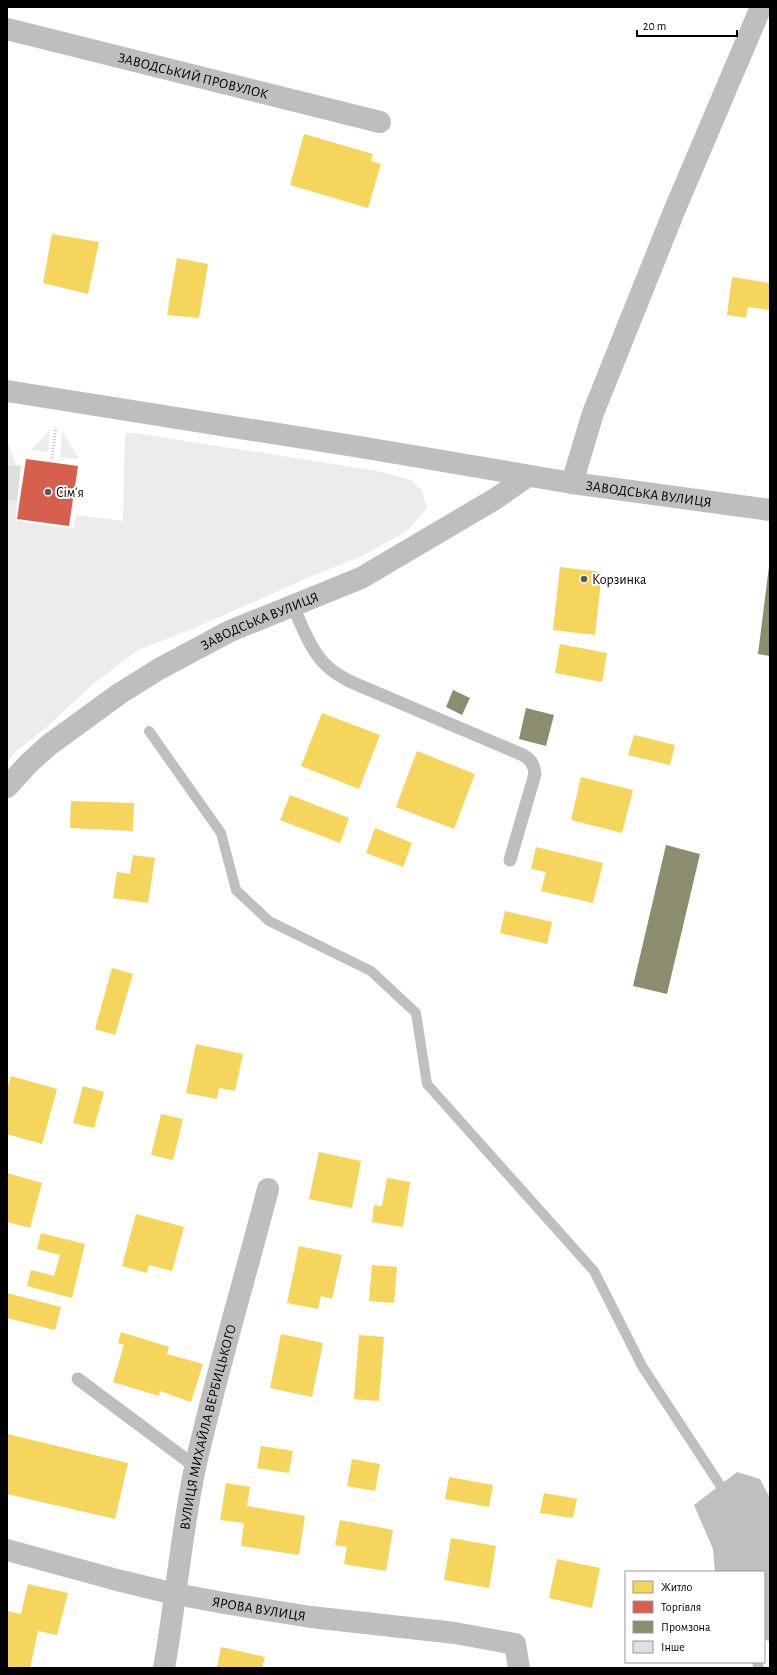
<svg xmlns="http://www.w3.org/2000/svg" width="777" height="1675" viewBox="0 0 777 1675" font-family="'Alegreya Sans',sans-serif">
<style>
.green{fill:#ececec}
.water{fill:#bfbfbf}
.homes{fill:#f6d55c}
.shops{fill:#d6604d}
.industry{fill:#8c8c6e}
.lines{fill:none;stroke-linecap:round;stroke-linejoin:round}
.stream{stroke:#bfbfbf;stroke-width:10}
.building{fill:#dfdfdf}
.path{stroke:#b9b9b9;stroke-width:2.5;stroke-dasharray:1 2;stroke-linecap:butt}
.lane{stroke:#bebebe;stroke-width:13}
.street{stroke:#bebebe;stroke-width:22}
.poi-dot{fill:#595959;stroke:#fff;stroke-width:1.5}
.labels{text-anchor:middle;stroke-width:4;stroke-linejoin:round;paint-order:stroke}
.street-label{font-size:14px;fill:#000;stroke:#fff}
.poi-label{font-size:14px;fill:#000;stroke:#fff;text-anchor:start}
</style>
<rect width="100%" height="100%" fill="#fff"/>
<!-- green -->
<g class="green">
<polygon points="50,430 48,452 31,450"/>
<polygon points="62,431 79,459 60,457"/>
<polygon points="125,433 135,433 378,471 411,480 422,490 427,508 407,531 360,557 312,576 197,627 138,650 92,685 46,728 16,751 7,763 7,500 17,501 16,521 74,529 76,515 123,521"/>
<polygon points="7,439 16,466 7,465"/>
</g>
<!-- water -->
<polygon class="water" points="737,1472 760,1479 770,1498 770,1642 764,1639 764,1572 715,1572 713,1549 694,1505"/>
<!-- homes -->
<g class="homes">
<polygon points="304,134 373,154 371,161 381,164 368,208 290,185"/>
<polygon points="52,234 99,242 88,294 43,283"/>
<polygon points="177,258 208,264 199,318 167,315"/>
<polygon points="732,277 770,283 770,310 748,307 746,318 727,315"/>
<polygon points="560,567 602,572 595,635 553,630"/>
<polygon points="560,644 607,653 602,682 555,673"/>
<polygon points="322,713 380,735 359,789 301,766"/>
<polygon points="634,735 675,745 670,765 628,755"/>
<polygon points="417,751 475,774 454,829 396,807"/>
<polygon points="581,777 633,790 622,833 571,820"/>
<polygon points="290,795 349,818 340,843 280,820"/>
<polygon points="71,801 134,803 133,831 70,828"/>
<polygon points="375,828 412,843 403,867 366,853"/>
<polygon points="536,847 603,863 593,903 541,891 546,872 531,869"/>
<polygon points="133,855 155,858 148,903 113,898 117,872 130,874"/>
<polygon points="505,911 552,922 547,944 500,933"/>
<polygon points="112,968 133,974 115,1035 95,1029"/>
<polygon points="196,1044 243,1054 235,1091 219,1088 217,1099 186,1093"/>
<polygon points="11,1076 57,1089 42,1144 7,1134 7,1089"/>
<polygon points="83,1086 104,1092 94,1128 73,1123"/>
<polygon points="161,1114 183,1119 173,1160 151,1155"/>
<polygon points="319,1152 361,1161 352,1208 309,1199"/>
<polygon points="7,1173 42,1183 30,1228 7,1222"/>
<polygon points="387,1178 410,1182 403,1227 372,1222 374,1205 382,1206"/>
<polygon points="136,1214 184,1227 172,1271 149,1265 147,1273 122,1266"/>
<polygon points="41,1233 85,1244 72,1298 27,1286 31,1270 54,1276 60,1255 37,1249"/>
<polygon points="299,1246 342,1255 332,1299 321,1296 318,1309 287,1303"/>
<polygon points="372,1265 397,1267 394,1303 369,1301"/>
<polygon points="7,1293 61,1307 55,1330 7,1318"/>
<polygon points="121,1332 169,1347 167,1354 203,1364 191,1402 160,1391 159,1396 113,1382 124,1345 118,1343"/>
<polygon points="281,1334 323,1343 312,1397 270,1388"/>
<polygon points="359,1335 384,1337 379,1401 354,1399"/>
<polygon points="7,1434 128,1463 115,1519 7,1494"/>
<polygon points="261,1446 293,1451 289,1473 257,1468"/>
<polygon points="352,1459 380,1464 375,1491 347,1486"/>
<polygon points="449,1477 493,1485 489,1507 445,1499"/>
<polygon points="226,1483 250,1487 247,1506 305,1516 299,1555 241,1546 244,1523 220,1520"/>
<polygon points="544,1493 577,1499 573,1518 540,1513"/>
<polygon points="340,1520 393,1530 386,1571 344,1564 347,1547 335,1545"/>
<polygon points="451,1538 496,1546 489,1588 444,1580"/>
<polygon points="557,1559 600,1568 592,1608 549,1598"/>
<polygon points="28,1584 68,1593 57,1635 38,1631 30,1668 7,1668 7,1611 21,1614"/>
<polygon points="221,1647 265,1657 262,1668 217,1668"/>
</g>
<!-- shops -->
<polygon class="shops" points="26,459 78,466 69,526 17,519"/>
<!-- industry -->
<g class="industry">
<polygon points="769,566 770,566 770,656 758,654"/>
<polygon points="453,690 470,698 462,715 446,707"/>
<polygon points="526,708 554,715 546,746 519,739"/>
<polygon points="666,845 700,854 667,994 633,986"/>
</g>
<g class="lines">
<!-- stream -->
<g class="stream">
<polyline points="149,731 221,833 236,890 269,921 371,971 416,1013 427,1084 594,1271 642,1366 720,1485"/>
<polyline points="757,1662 759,1668"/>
</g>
</g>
<!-- building -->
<polygon class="building" points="7,465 21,466 17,501 7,500"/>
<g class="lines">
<!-- path -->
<polyline class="path" points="52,458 56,428"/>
<!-- lane -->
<g class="lane">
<path d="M293 606C302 626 311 652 328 667 334 673 342 677 349 681L523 755C531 760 534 764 535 774L510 860"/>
<polyline points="78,1379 196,1467"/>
</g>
<!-- street -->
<g class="street">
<path id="s1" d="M7 29 380 122"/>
<path id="s2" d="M7 391 366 448 572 483 770 510"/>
<polyline points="572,483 593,413 675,209 761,7"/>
<path id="s3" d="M7 787 28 764 49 745 119 694 159 669 230 631 361 578 495 499 528 476"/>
<path id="s4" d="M7 1550 117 1580 175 1594 230 1604 311 1617 455 1633 515 1644 519 1668"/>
<path id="s5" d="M164 1668C176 1601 181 1534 195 1468 216 1374 244 1282 268 1189"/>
</g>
</g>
<!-- markers -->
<g class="poi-dot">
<circle cx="48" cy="492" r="4"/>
<circle cx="584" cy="579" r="4"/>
</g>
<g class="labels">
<!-- street labels -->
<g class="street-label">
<text dy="5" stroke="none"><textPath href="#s1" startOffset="192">ЗАВОДСЬКИЙ ПРОВУЛОК</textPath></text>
<text dy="5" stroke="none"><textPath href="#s2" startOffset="650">ЗАВОДСЬКА ВУЛИЦЯ</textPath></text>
<text dy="5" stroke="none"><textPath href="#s3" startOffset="305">ЗАВОДСЬКА ВУЛИЦЯ</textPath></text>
<text dy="5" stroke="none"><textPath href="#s5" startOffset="245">ВУЛИЦЯ МИХАЙЛА ВЕРБИЦЬКОГО</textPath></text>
<text dy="5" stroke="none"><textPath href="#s4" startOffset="259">ЯРОВА ВУЛИЦЯ</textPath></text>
</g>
<!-- poi labels -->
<g class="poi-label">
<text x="56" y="497">Сім'я</text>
<text x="592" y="584">Корзинка</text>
</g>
</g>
<!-- border -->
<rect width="777" height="1675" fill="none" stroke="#000000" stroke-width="16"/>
<!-- legend -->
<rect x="625" y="1571" width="140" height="92" fill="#ffffff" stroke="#999999"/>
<rect x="633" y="1581" width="20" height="12" fill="#f6d55c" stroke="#999999"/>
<text x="661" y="1591" font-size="12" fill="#000000">Житло</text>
<rect x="633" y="1601" width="20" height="12" fill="#d6604d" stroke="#999999"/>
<text x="661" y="1611" font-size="12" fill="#000000">Торгівля</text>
<rect x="633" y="1621" width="20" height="12" fill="#8c8c6e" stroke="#999999"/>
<text x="661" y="1631" font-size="12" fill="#000000">Промзона</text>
<rect x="633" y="1641" width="20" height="12" fill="#dfdfdf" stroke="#999999"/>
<text x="661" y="1651" font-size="12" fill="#000000">Інше</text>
<!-- scale -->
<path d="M637 30v6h100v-6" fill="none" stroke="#000000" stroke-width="2"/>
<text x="643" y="30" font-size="12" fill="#000000" stroke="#ffffff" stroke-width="3" paint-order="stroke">20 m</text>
</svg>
